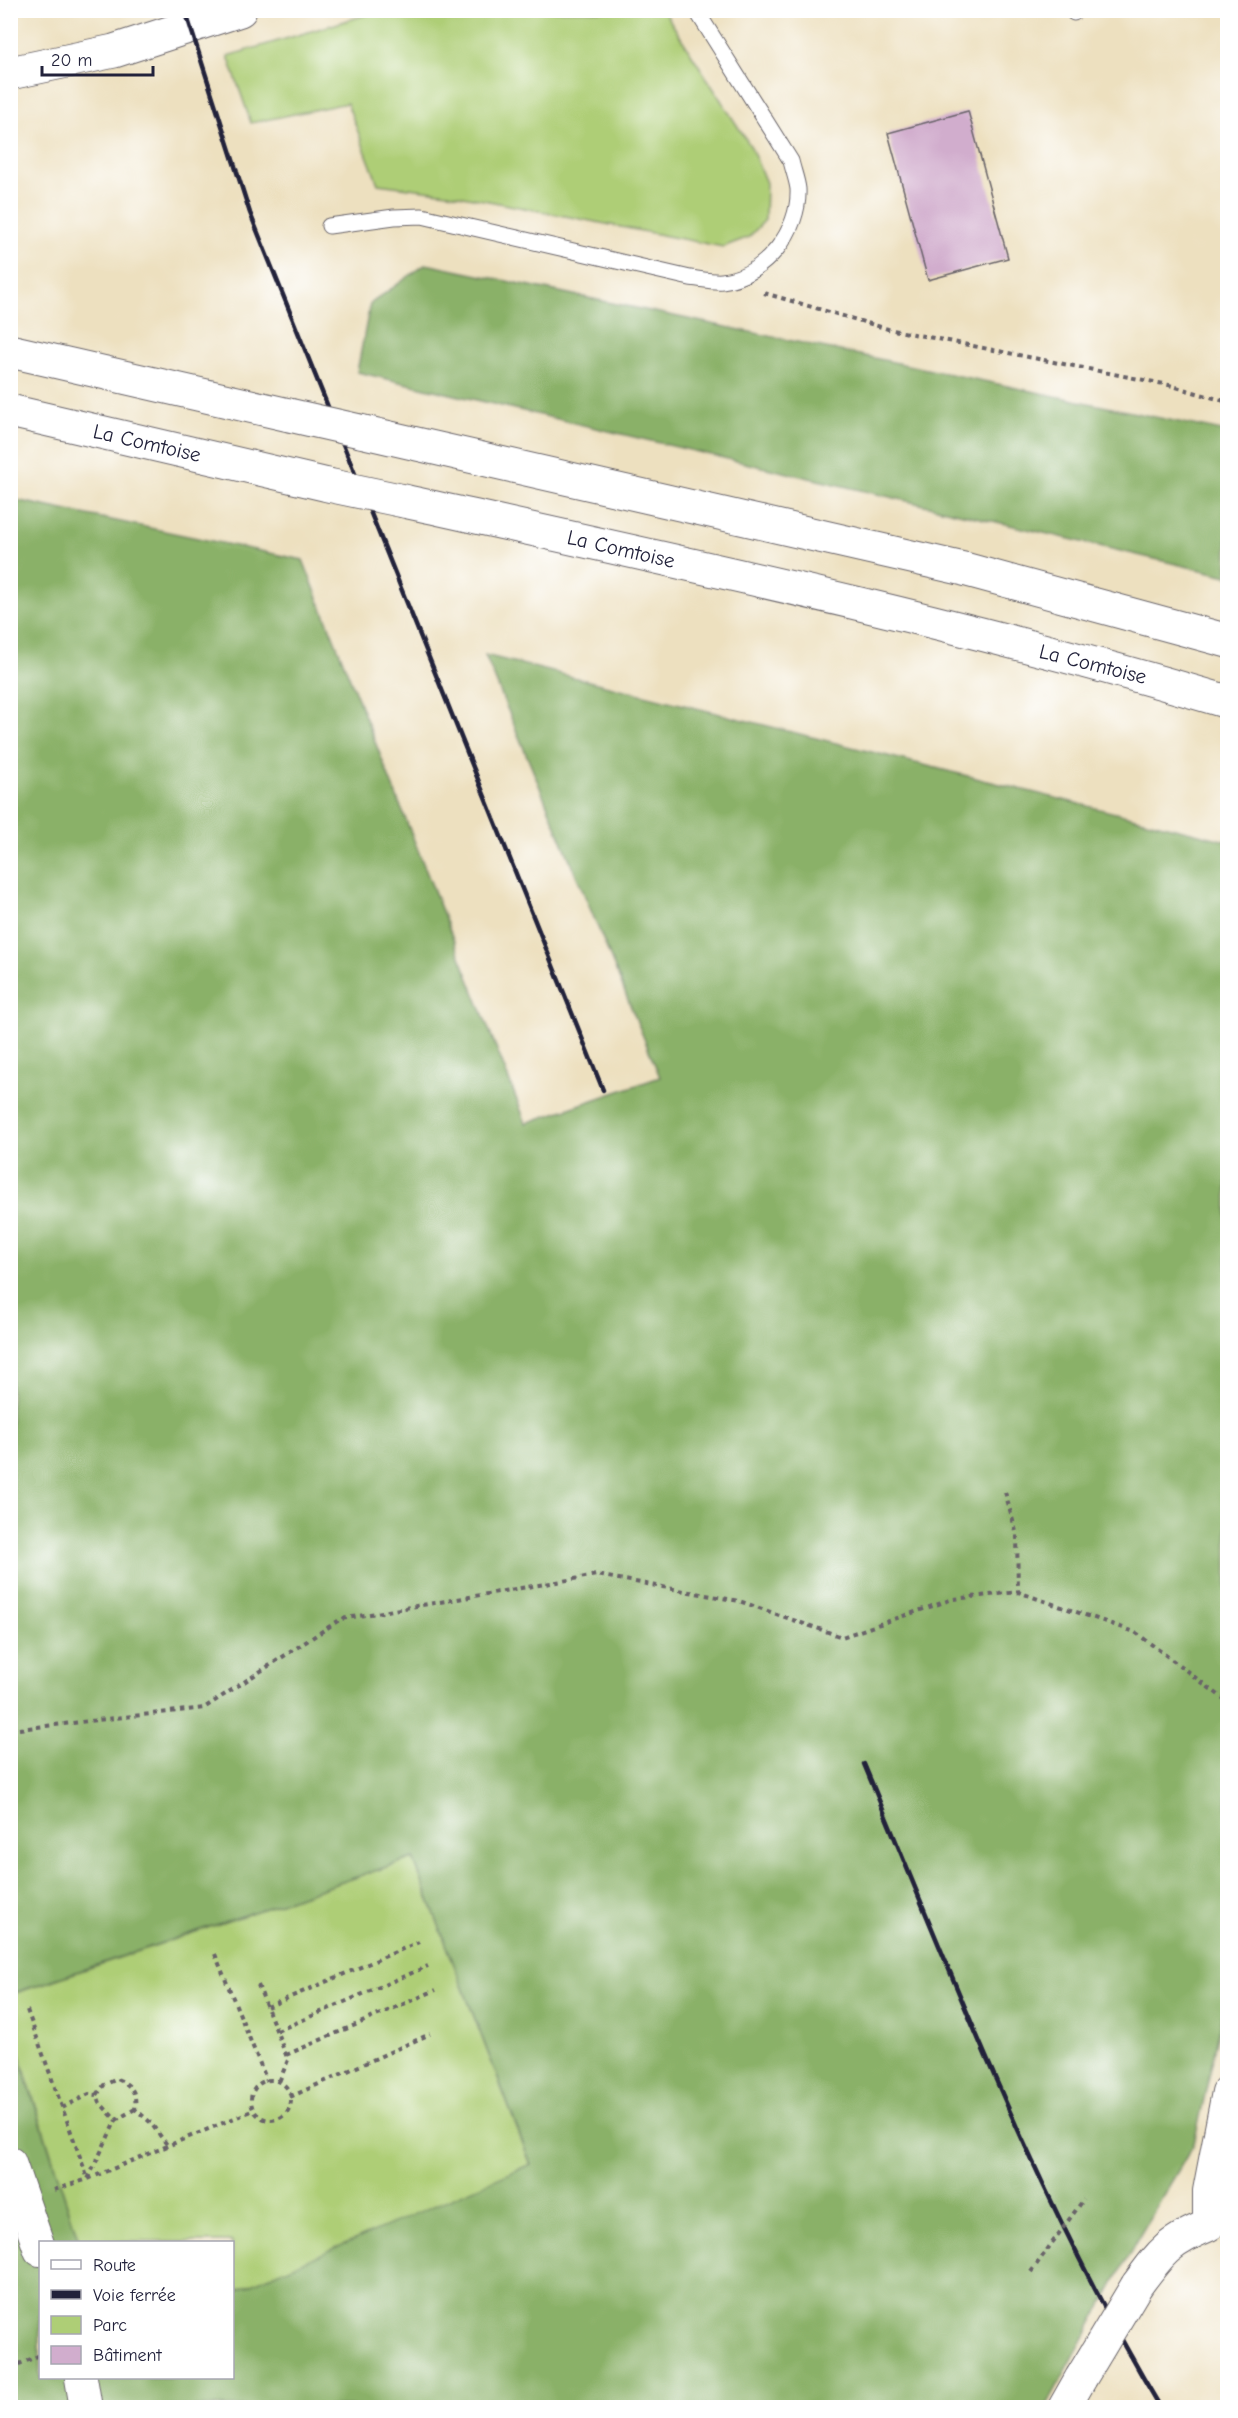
<svg xmlns="http://www.w3.org/2000/svg" width="1238" height="2418" viewBox="0 0 1238 2418" font-family="'Comic Neue',sans-serif">
<style>
.green{fill:#aece76;stroke:#687858;stroke-width:1.5}
.forest{fill:#8ab167;stroke:#566a51;stroke-width:1.5}
.building{fill:#d1adcd}
.lines{fill:none;stroke-linecap:round;stroke-linejoin:round}
.lane-casing{stroke:#696469;stroke-width:17}
.street-casing{stroke:#696469;stroke-width:34}
.secondary-casing{stroke:#696469;stroke-width:35}
.highway-casing{stroke:#696469;stroke-width:35}
.path{stroke:#696469;stroke-width:4;stroke-dasharray:4.5 4.5;stroke-linecap:butt}
.lane{stroke:#fff;stroke-width:15}
.street{stroke:#fff;stroke-width:32}
.secondary{stroke:#fff;stroke-width:33}
.highway{stroke:#fff;stroke-width:33}
.rail{stroke:#22223b;stroke-width:4.5}
.street-bridge-casing{stroke:#696469;stroke-width:34;stroke-linecap:butt}
.highway-bridge-casing{stroke:#696469;stroke-width:35;stroke-linecap:butt}
.path-bridge{stroke:#696469;stroke-width:4;stroke-dasharray:4.5 4.5;stroke-linecap:butt}
.street-bridge{stroke:#fff;stroke-width:32}
.highway-bridge{stroke:#fff;stroke-width:33}
.labels{text-anchor:middle;stroke-width:5;stroke-linejoin:round;paint-order:stroke}
.street-label{font-size:21px;fill:#22223b;stroke:#fff}
</style>
<rect width="100%" height="100%" fill="#fff"/>
<filter id="ink" filterUnits="userSpaceOnUse"><feTurbulence type="fractalNoise" baseFrequency=".0167" numOctaves="2"/><feDisplacementMap in="SourceGraphic" scale="12" xChannelSelector="R" yChannelSelector="G"/><feConvolveMatrix kernelMatrix="1 2 1 2 8 2 1 2 1" color-interpolation-filters="sRGB"/></filter>
<filter id="wash" filterUnits="userSpaceOnUse"><feTurbulence type="fractalNoise" baseFrequency=".008" numOctaves="4" result="noise"/><feDisplacementMap in="SourceGraphic" scale="24" xChannelSelector="R" yChannelSelector="G"/><feGaussianBlur stdDeviation="1.35" result="paint"/><feColorMatrix in="noise" values="0 0 0 0 0 0 0 0 0 0 0 0 0 0 0 0 0 1.4 0 .05"/><feComposite in="paint" operator="in"/></filter>
<g filter="url(#wash)">
<rect width="100%" height="100%" fill="#ede0bf"/>
<!-- green -->
<g class="green">
<polygon points="382,10 664,11 751,147 766,183 765,220 749,237 723,247 448,193 378,184 347,103 251,123 228,56"/>
<polygon points="413,1858 531,2165 233,2292 232,2242 79,2242 11,2027 10,1995"/>
</g>
<!-- forest -->
<g class="forest">
<polygon points="426,264 1227,432 1227,576 357,372 370,304"/>
<polygon points="11,499 303,560 526,1123 660,1077 485,655 1227,841 1227,1995 1194,2144 1140,2235 1046,2407 11,2407 10,2027 79,2242 40,2242 40,2378 232,2378 233,2292 531,2164 413,1858 11,1994"/>
</g>
<g id="blocks">
<!-- building -->
<polygon class="building" points="968,111 1008,258 928,280 888,133"/>
</g>
</g>
<g filter="url(#ink)">
<use href="#blocks" fill-opacity="0" stroke="#696469" stroke-width="1.5"/>
<g class="lines">
<defs>
<g id="lane">
<polyline points="1073,10 1074,13"/>
<path d="M329 226 394 217 422 216 690 278C700 279 712 282 722 281 765 276 800 231 798 189 797 180 793 170 791 161L696 10"/>
</g>
<g id="street">
<polyline points="10,2163 40,2250"/>
<path d="M1137 2285C1162 2251 1168 2242 1209 2225V2191L1228 2092"/>
<polyline points="81,2378 86,2408"/>
<polyline points="1064,2408 1081,2378"/>
</g>
<polyline id="secondary" points="10,73 114,51 240,10"/>
<g id="highway">
<polyline points="10,351 289,415"/>
<polyline points="10,411 328,485"/>
<polyline points="360,431 964,569 1228,641"/>
<path d="M404 501C680 562 957 621 1228 702"/>
</g>
</defs>
<!-- lane casing -->
<use href="#lane" class="lane-casing"/>
<!-- street casing -->
<use href="#street" class="street-casing"/>
<!-- secondary casing -->
<use href="#secondary" class="secondary-casing"/>
<!-- highway casing -->
<use href="#highway" class="highway-casing"/>
<!-- path -->
<g class="path">
<polyline points="764,293 888,329 1169,385 1228,402"/>
<polyline points="1005,1492 1017,1535 1018,1592"/>
<polyline points="10,1730 204,1708 341,1619 597,1575 739,1601 842,1637 953,1599 1018,1592 1135,1632 1228,1702"/>
<polyline points="215,1954 267,2081"/>
<polyline points="258,1985 288,2060 279,2082"/>
<polyline points="267,2007 419,1942"/>
<polyline points="27,2010 88,2179 116,2120"/>
<polyline points="277,2031 428,1966"/>
<polyline points="286,2055 436,1990"/>
<circle cx="271" cy="2100" r="20"/>
<polyline points="290,2097 430,2034"/>
<polyline points="62,2108 89,2094 97,2095"/>
<path d="M135 2109 116 2120 100 2103 97 2095 104 2085 117 2079C132 2085 137 2093 135 2109L150 2122 168 2146"/>
<polyline points="54,2190 88,2179 254,2110"/>
<polyline points="10,2368 40,2355"/>
</g>
<!-- lane -->
<use href="#lane" class="lane"/>
<!-- street -->
<use href="#street" class="street"/>
<!-- secondary -->
<use href="#secondary" class="secondary"/>
<!-- highway -->
<use href="#highway" class="highway"/>
<!-- rail -->
<g class="rail">
<polyline points="185,10 250,213 603,1090"/>
<path d="M864 1764C955 1982 1039 2204 1161 2408"/>
</g>
<defs>
<polyline id="street-bridge" points="1081,2378 1137,2285"/>
<g id="highway-bridge">
<polyline points="289,415 360,431"/>
<polyline points="328,485 404,501"/>
</g>
</defs>
<!-- street-bridge casing -->
<use href="#street-bridge" class="street-bridge-casing"/>
<!-- highway-bridge casing -->
<use href="#highway-bridge" class="highway-bridge-casing"/>
<!-- path-bridge -->
<polyline class="path-bridge" points="1031,2272 1084,2199"/>
<!-- street-bridge -->
<use href="#street-bridge" class="street-bridge"/>
<!-- highway-bridge -->
<use href="#highway-bridge" class="highway-bridge"/>
</g>
</g>
<g class="labels">
<!-- street labels -->
<g class="street-label">
<text transform="translate(147 443) rotate(13)" y="7">La Comtoise</text>
<text transform="translate(621 549) rotate(13)" y="7">La Comtoise</text>
<text transform="translate(1093 664) rotate(14)" y="7">La Comtoise</text>
</g>
</g>
<!-- margin -->
<rect width="1238" height="2418" fill="none" stroke="#fff" stroke-width="36"/>
<!-- legend -->
<rect x="39" y="2241" width="195" height="138" fill="#ffffff" stroke="#a7a7b1" stroke-width="1.5"/>
<rect x="51" y="2260" width="30" height="9" fill="#ffffff" stroke="#a7a7b1" stroke-width="1.5"/>
<text x="93" y="2271" font-size="18" fill="#22223b">Route</text>
<rect x="51" y="2290" width="30" height="9" fill="#22223b" stroke="#a7a7b1" stroke-width="1.5"/>
<text x="93" y="2301" font-size="18" fill="#22223b">Voie ferrée</text>
<rect x="51" y="2316" width="30" height="18" fill="#aece76" stroke="#a7a7b1" stroke-width="1.5"/>
<text x="93" y="2331" font-size="18" fill="#22223b">Parc</text>
<rect x="51" y="2346" width="30" height="18" fill="#d1adcd" stroke="#a7a7b1" stroke-width="1.5"/>
<text x="93" y="2361" font-size="18" fill="#22223b">Bâtiment</text>
<!-- scale -->
<path d="M42 66v9h111v-9" fill="none" stroke="#22223b" stroke-width="3"/>
<text x="51" y="66" font-size="18" fill="#22223b" stroke="#ffffff" stroke-width="4.5" paint-order="stroke">20 m</text>
</svg>
